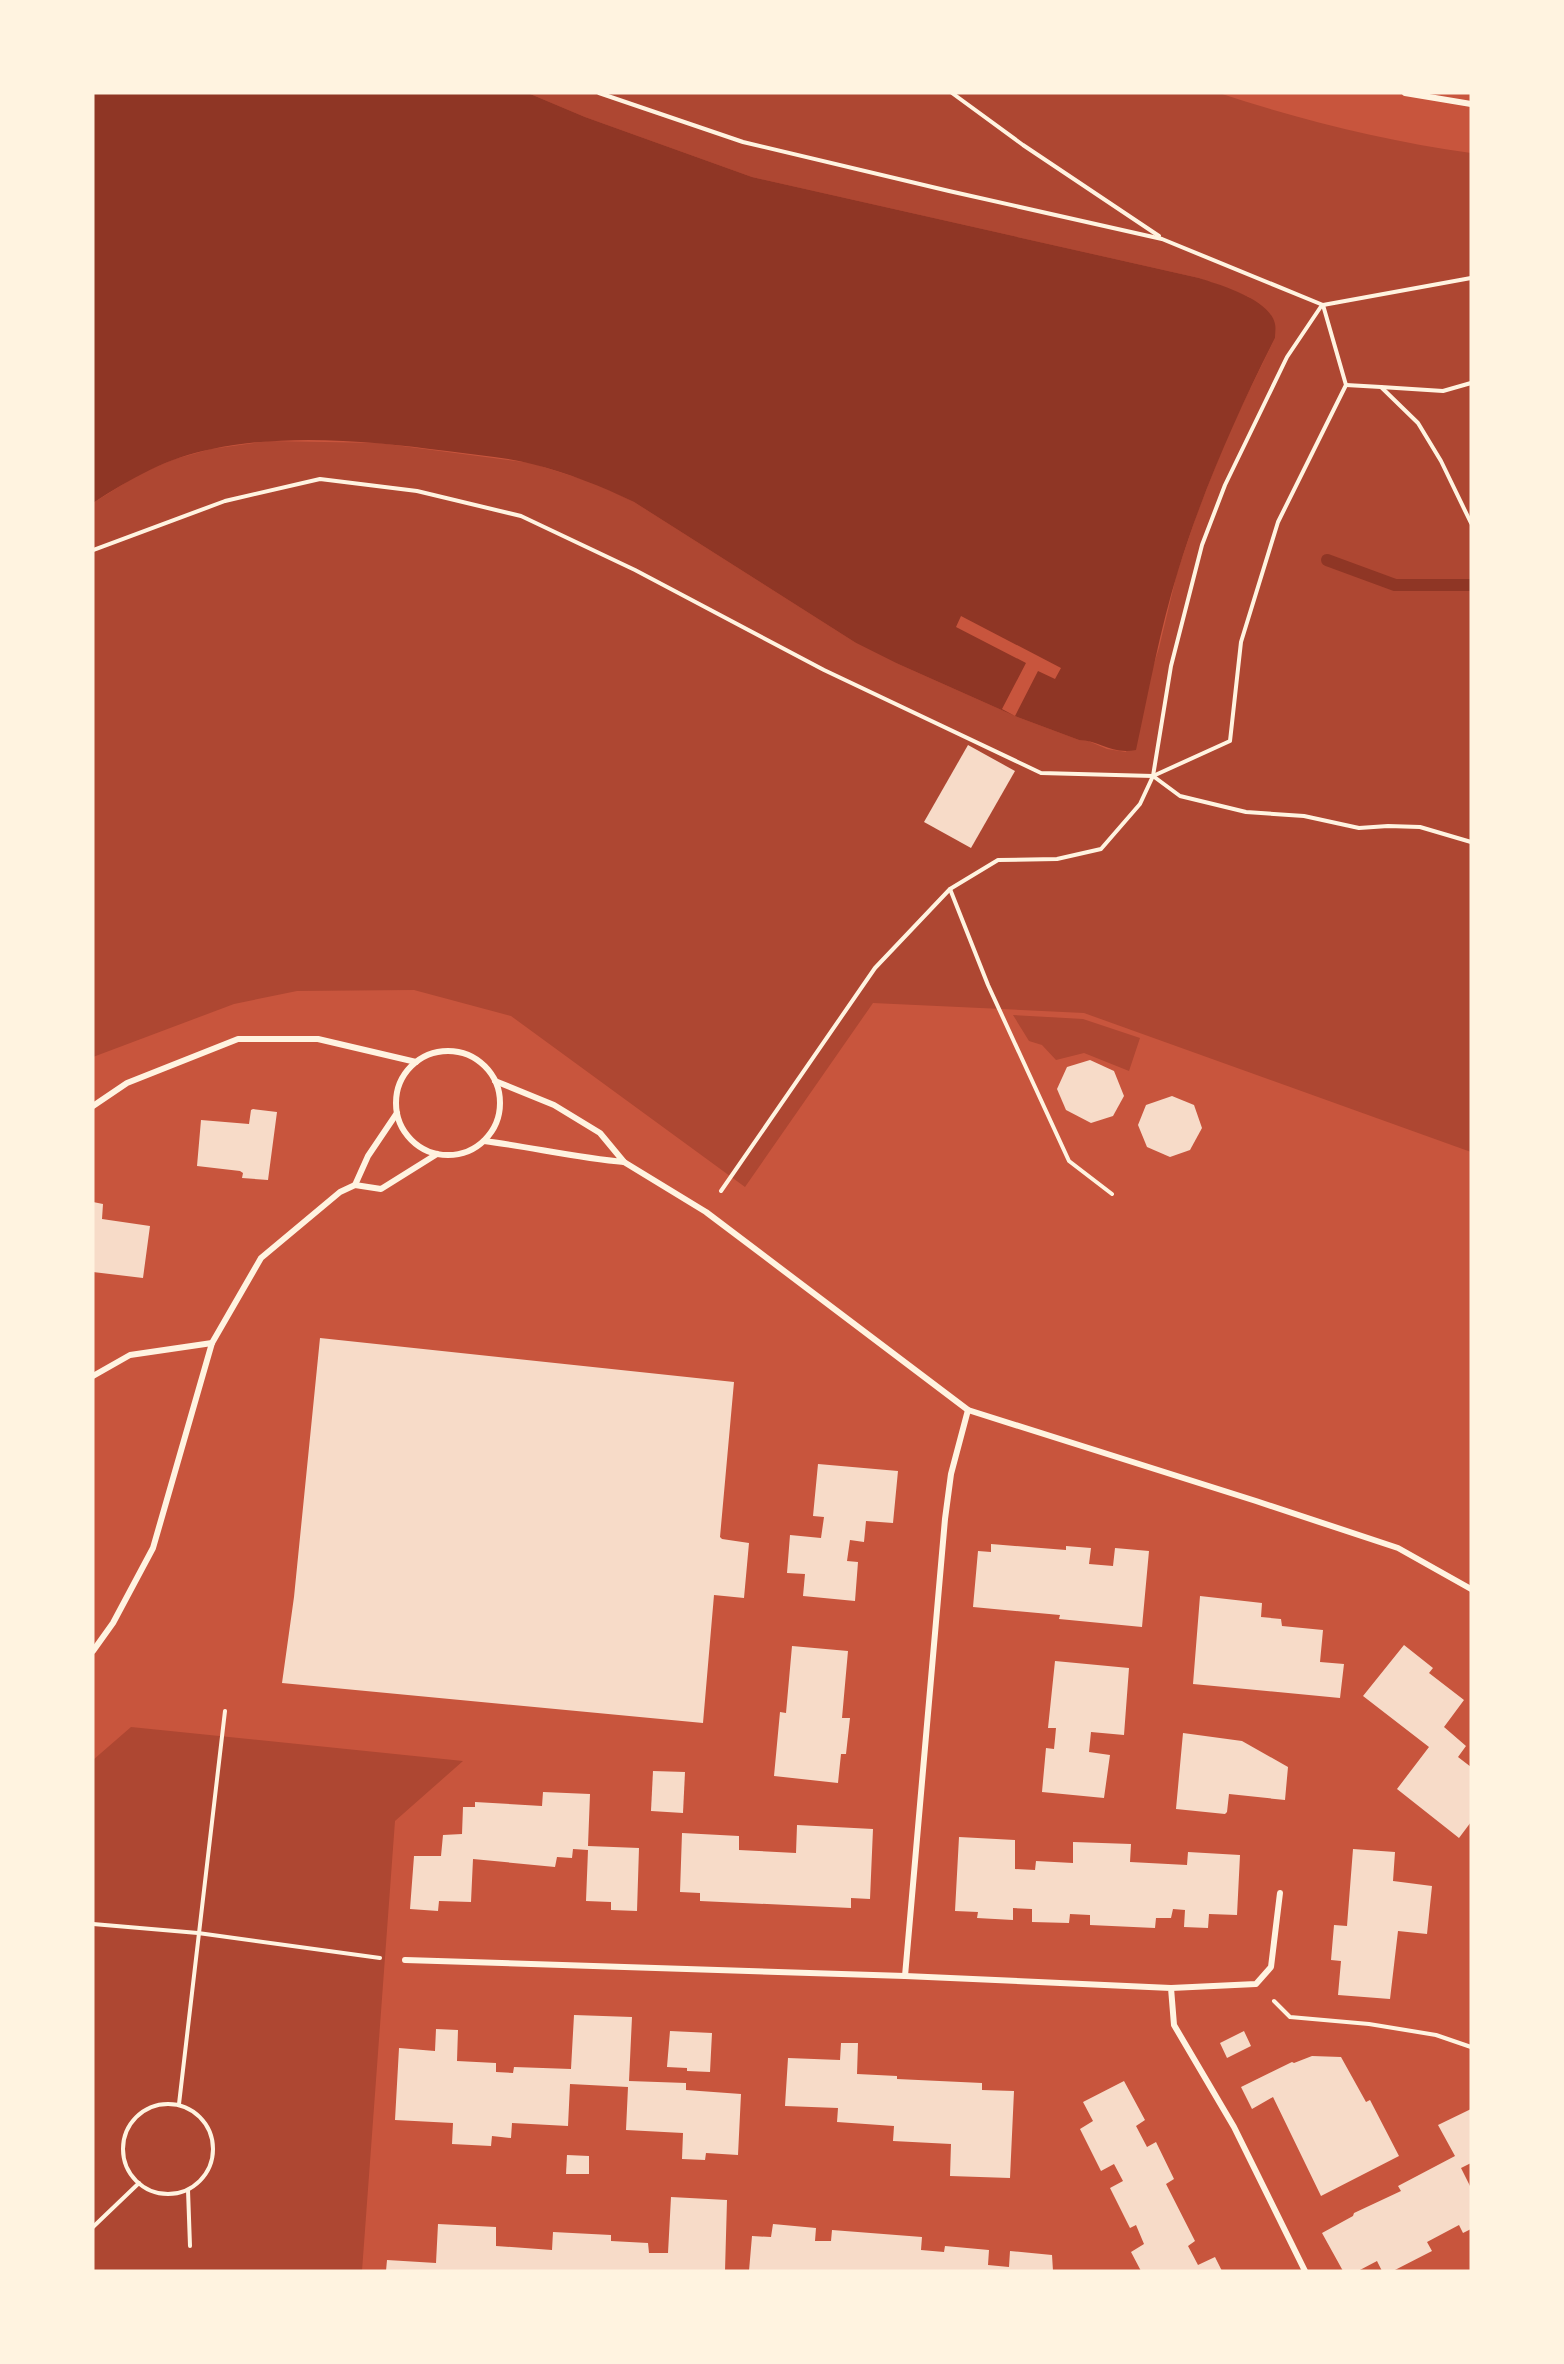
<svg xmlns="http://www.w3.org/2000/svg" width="1564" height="2364" viewBox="0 0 1564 2364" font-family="Poppins,sans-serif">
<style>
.green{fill:#ae4732}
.water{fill:#8f3625}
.pier{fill:#c8553d}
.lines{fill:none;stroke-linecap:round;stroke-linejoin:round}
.stream{stroke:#8f3625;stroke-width:12}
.building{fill:#f7dbc8}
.path{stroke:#fff3e0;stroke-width:4}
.minor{stroke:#fff3e0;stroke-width:6}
</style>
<rect width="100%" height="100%" fill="#c8553d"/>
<!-- green -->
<g class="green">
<path d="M528 93H1219C1301 120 1386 141 1471 153V1152L1084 1013 873 1003 745 1187 511 1016 414 990 297 991 234 1004 93 1057V503L141 473 175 459 211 449 268 441 379 443 531 463 597 484 634 502 856 643 896 663 1015 716 1079 740H1086L1107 749 1126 752 1159 648 1177 573 1198 511 1229 432 1275 338 1249 297 1199 278 752 177 585 117Z"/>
<polygon points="1013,1015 1083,1019 1140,1038 1129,1071 1084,1053 1056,1060 1042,1045 1029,1041"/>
<polygon points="131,1727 463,1761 395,1821 362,2271 93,2271 93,1760"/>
</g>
<!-- water -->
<path class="water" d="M93 93H528L585 117 752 177 1199 278C1220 285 1270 299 1275 324 1276 328 1275 334 1275 338 1237 413 1203 490 1178 571 1160 629 1149 690 1136 750 1111 755 1099 740 1079 740L1015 716 896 663 856 643 634 502C601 486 568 473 532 464 505 457 475 455 447 451 370 441 289 433 212 449 168 457 130 479 93 503Z"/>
<!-- pier -->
<polygon class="pier" points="961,616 1061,668 1055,679 1038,671 1015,716 1002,709 1026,663 956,627"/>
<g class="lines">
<!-- stream -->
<polyline class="stream" points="1327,560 1395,585 1471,585"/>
</g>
<!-- building -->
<g class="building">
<polygon points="968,745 1015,771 971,848 924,822"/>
<polygon points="1090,1060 1114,1071 1124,1096 1113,1116 1091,1123 1066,1110 1057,1089 1067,1067"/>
<polygon points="1172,1096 1194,1105 1202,1128 1190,1150 1170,1157 1147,1147 1138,1125 1146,1105"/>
<polygon points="253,1109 277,1112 268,1180 242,1178 243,1173 240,1171 197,1166 201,1120 249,1124 251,1110"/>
<polygon points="93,1202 103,1204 102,1219 150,1226 143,1278 93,1272"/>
<polygon points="320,1338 734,1382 720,1537 722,1539 749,1543 744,1598 714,1595 703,1723 282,1683 294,1597"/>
<polygon points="818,1464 898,1471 893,1523 866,1521 864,1542 850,1540 847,1561 858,1562 855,1601 803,1596 805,1574 787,1573 790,1535 821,1538 824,1517 813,1516"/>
<polygon points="991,1544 1066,1550 1066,1546 1091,1548 1089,1564 1113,1566 1115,1548 1149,1551 1142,1627 1059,1619 1060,1615 973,1607 978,1551 991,1552"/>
<polygon points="1200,1596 1262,1603 1261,1617 1281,1619 1282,1626 1323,1630 1320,1662 1344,1664 1340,1698 1193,1684"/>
<polygon points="1404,1645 1433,1668 1429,1673 1464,1700 1444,1727 1466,1746 1458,1757 1471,1767 1471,1822 1459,1838 1397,1789 1429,1747 1363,1696"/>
<polygon points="792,1646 848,1651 842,1718 850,1718 846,1754 841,1754 838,1783 774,1776 780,1712 786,1713"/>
<polygon points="1055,1661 1129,1668 1124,1735 1091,1732 1089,1752 1110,1755 1104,1798 1042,1792 1046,1748 1054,1749 1055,1739 1056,1728 1048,1728"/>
<polygon points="1183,1733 1242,1741 1288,1767 1285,1800 1229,1794 1227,1812 1225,1814 1176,1809"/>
<polygon points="653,1771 685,1772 683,1813 651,1811"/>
<polygon points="543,1792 590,1794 588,1846 639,1848 637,1911 611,1910 611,1902 586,1901 588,1850 573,1849 572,1858 557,1857 555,1867 473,1859 471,1902 439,1901 438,1911 410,1909 414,1856 441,1856 443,1835 462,1834 463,1807 475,1807 475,1802 542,1806"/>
<polygon points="797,1825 873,1829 870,1899 851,1898 851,1908 700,1901 700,1893 680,1892 682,1833 739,1836 739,1850 796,1853"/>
<polygon points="959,1837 1015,1840 1015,1869 1035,1870 1036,1861 1073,1863 1073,1842 1131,1844 1130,1862 1187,1865 1188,1852 1240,1855 1237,1915 1209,1914 1208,1928 1184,1927 1185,1910 1173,1909 1171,1918 1156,1918 1155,1928 1090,1925 1090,1915 1070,1914 1069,1923 1032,1922 1032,1909 1013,1908 1013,1920 977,1918 978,1912 955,1911"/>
<polygon points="1353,1849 1395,1852 1393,1881 1432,1886 1427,1934 1398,1931 1390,1999 1338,1995 1341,1961 1331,1960 1334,1925 1347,1926"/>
<polygon points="574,2015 632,2017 629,2081 686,2083 686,2090 741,2094 738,2155 706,2153 705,2160 682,2159 683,2133 626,2130 628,2087 570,2084 568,2126 512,2123 511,2138 492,2136 491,2146 452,2144 453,2123 395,2120 399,2048 435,2051 436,2029 458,2030 457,2061 496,2063 496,2072 513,2073 514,2067 571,2069"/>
<polygon points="670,2031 712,2033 710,2072 687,2071 687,2068 667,2067"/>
<polygon points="1244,2031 1251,2046 1227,2058 1220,2043"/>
<polygon points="841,2043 858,2043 857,2074 897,2076 897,2079 982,2083 982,2090 1014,2091 1010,2178 950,2176 951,2144 893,2141 894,2126 837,2122 838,2108 785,2106 788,2058 840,2060"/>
<polygon points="1312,2056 1341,2057 1366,2102 1370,2100 1399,2156 1321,2196 1273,2097 1252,2109 1241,2087 1292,2062 1294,2063"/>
<polygon points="1124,2081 1145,2120 1136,2126 1147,2147 1156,2142 1174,2179 1166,2184 1195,2241 1188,2246 1198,2265 1215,2257 1222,2271 1141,2271 1131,2252 1144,2244 1136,2225 1130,2228 1110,2188 1123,2181 1114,2164 1101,2171 1080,2129 1093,2121 1083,2102"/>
<polygon points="1471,2109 1471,2163 1461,2168 1471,2188 1471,2229 1463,2233 1459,2225 1427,2242 1432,2251 1393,2271 1382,2271 1377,2261 1358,2271 1343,2271 1322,2233 1353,2216 1354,2213 1401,2191 1398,2186 1455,2156 1438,2125"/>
<polygon points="567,2155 589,2156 589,2174 566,2174"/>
<polygon points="671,2197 727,2200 725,2271 386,2271 387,2260 436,2263 438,2224 496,2227 496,2246 552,2250 553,2232 611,2235 611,2241 648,2243 649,2253 668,2253"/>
<polygon points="773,2224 816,2228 815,2241 831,2241 832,2230 922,2237 921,2250 944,2252 945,2246 989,2250 988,2265 1009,2267 1010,2251 1052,2255 1053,2271 749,2271 752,2236 771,2237"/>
</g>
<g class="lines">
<!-- path -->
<g class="path">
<polyline points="599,93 743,142 949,191 1162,239 1323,305 1471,278"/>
<polyline points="952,93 1023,145 1159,236"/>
<polyline points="1346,385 1381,387 1418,423 1441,461 1471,523"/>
<polyline points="1381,387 1443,391 1471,383"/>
<polyline points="93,550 225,501 320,479 417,491 521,516 635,570 824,670 1041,773 1153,776 1230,741 1241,642 1278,522 1346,385 1323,305"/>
<polyline points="1153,776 1180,796 1246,812 1304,816 1359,828 1388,826 1420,827 1471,842"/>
<polyline points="950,889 988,985 1069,1161 1112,1194"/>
<polyline points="721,1191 875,968 950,889 998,860 1057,859 1101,849 1140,804 1153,776 1171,666 1202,545 1225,485 1287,357 1322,305"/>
<polyline points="93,1924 198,1933 380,1958"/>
<polyline points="1274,2001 1290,2017 1369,2024 1436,2035 1471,2047"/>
<polyline points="179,2104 225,1711"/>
<circle cx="168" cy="2149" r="45"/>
<polyline points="188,2190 190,2246"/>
<polyline points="93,2227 139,2183"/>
</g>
<!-- minor -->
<g class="minor">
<polyline points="1405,93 1471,104"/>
<circle cx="448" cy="1103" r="52"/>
<polyline points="93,1106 127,1083 238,1039 318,1039 416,1062"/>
<polyline points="397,1113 368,1156 355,1185 381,1189 437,1154"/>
<path d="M484 1141C531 1147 577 1158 624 1162L600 1133 554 1105 495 1081"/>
<polyline points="624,1162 706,1212 968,1410 1256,1501 1398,1548 1471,1589"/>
<polyline points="93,1376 130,1355 212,1343"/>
<polyline points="93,1651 113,1623 153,1548 212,1343 261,1258 340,1192 355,1185"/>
<polyline points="405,1960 905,1976 1171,1988 1174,2025 1234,2127 1305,2271"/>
<polyline points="905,1976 945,1519 951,1474 968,1410"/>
<polyline points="1171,1988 1256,1984 1271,1967 1280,1893"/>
</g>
</g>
<!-- border -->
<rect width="1564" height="2364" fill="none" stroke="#fff3e0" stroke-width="189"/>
</svg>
